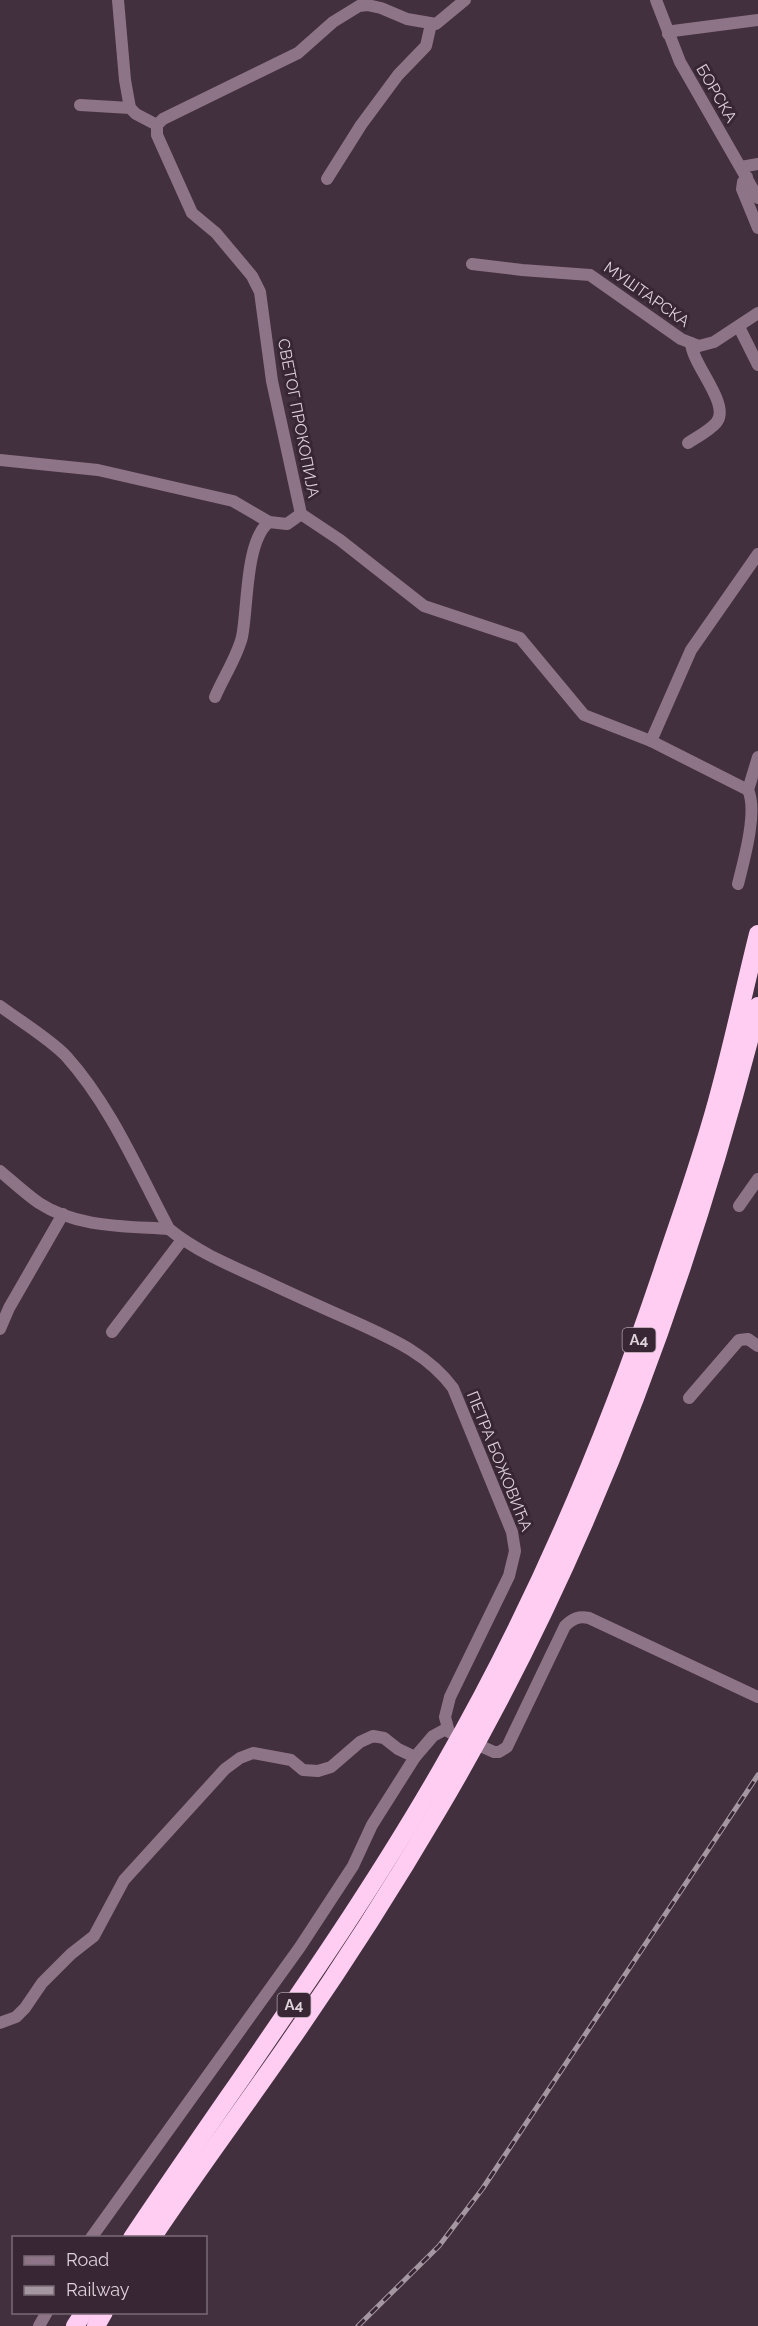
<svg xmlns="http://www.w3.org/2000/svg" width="758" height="2326" viewBox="0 0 758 2326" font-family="Raleway,sans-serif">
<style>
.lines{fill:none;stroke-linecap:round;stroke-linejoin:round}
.minor{stroke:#8e7487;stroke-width:12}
.tertiary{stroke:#8e7487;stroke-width:12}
.motorway{stroke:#ffcdf2;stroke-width:18}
.rail-casing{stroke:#a597a2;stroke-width:5}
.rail{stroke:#382634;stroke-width:3;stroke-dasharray:9;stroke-linecap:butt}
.labels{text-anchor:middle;stroke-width:6;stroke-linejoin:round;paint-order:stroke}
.shield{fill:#382634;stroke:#ac9ea8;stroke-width:1.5}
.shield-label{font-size:15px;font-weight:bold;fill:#ddd1da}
.street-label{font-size:16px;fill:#ddd1da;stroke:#382634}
</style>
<rect width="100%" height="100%" fill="#43303e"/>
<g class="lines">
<!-- minor -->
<g class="minor">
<polyline points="118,0 125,80 130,108"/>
<polyline points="668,34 673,31 758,20"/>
<polyline points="80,105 130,108 136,114 157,125"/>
<path d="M157 125V135L192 213 216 233 252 276 260 292 272 381 301 514 340 540 424 606 520 638 584 715 651 741 748 790C758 811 744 860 738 884"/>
<polyline points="157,125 163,119 298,53 333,22 359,6 367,5 381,8 407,19 436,24 465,0"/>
<polyline points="741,167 758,164"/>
<polyline points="747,177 743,182 742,189 758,228"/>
<polyline points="327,179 361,125 398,75 426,46 431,24"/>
<polyline points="472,264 522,270 590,275 681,339 699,346 714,342 758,313"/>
<polyline points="739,327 758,365"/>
<path d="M688 443C697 437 709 431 716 423 732 405 692 365 691 343"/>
<polyline points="0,460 98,470 233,501 269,522 287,524 301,514"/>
<path d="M215 697C223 678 237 657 242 637 248 608 245 541 269 522"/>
<polyline points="651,741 691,650 758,554"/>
<polyline points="748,790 758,757"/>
<path d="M0 1006C20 1021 50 1039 66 1056 111 1106 138 1171 169 1229 196 1251 227 1264 258 1278 290 1293 323 1308 355 1322 392 1339 428 1354 453 1388L512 1532 515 1551 509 1576 450 1697 445 1717 449 1732 494 1752H499L507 1747 565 1626C573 1618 579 1616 589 1618L758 1697"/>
<path d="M0 1171C13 1182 26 1194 39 1203 77 1228 127 1226 169 1229"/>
<polyline points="739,1206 758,1179"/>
<polyline points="0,1329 9,1308 63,1214"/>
<polyline points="112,1332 182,1240"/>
<polyline points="689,1398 739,1340 748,1339 758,1346"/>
<polyline points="0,2023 16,2017 25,2008 42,1983 71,1954 94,1936 124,1880 225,1769 240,1758 253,1753 291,1760 303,1770 318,1771 331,1767 360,1742 373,1736 384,1738 398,1749 415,1757"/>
<polyline points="91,2238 300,1947 353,1866 372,1825 415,1757 433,1736 446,1729"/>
<polyline points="39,2326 47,2312"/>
</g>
<!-- tertiary -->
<polyline class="tertiary" points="656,0 680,62 758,198"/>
<!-- motorway -->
<g class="motorway">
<path d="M132 2238C237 2081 349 1931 443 1767 534 1609 604 1445 662 1272 682 1212 704 1152 720 1090 734 1038 745 986 758 934"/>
<path d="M152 2238C196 2172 243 2109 288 2044 341 1968 391 1890 438 1810 586 1560 687 1287 758 1006"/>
<polyline points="75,2326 84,2312"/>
<polyline points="96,2326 104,2312"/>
</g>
<defs>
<polyline id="rail" points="358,2326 439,2246 483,2188 758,1775"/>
</defs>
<!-- rail casing -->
<use href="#rail" class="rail-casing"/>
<!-- rail -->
<use href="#rail" class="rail"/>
</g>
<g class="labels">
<!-- shield labels -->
<g class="shield">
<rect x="622.5" y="1328" width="33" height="24" rx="4.5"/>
<rect x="277.5" y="1993" width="33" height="24" rx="4.5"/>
</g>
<g class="shield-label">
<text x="639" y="1345">A4</text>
<text x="294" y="2010">A4</text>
</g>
<!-- street labels -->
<g class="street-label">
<text transform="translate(717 93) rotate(60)" y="6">БОРСКА</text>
<text transform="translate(647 294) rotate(35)" y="6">МУШТАРСКА</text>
<text transform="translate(299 418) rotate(79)" y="6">СВЕТОГ ПРОКОПИЈА</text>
<text transform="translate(500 1461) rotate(68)" y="6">ПЕТРА БОЖОВИЋА</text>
</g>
</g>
<!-- legend -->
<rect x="12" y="2236" width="195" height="78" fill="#382634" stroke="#7a6a76" stroke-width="1.5"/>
<rect x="24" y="2256" width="30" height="9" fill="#8e7487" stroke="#7a6a76" stroke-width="1.5"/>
<text x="66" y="2266" font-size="18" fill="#ddd1da">Road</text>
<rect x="24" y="2286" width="30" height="9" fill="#a597a2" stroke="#7a6a76" stroke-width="1.5"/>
<text x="66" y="2296" font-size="18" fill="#ddd1da">Railway</text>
</svg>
